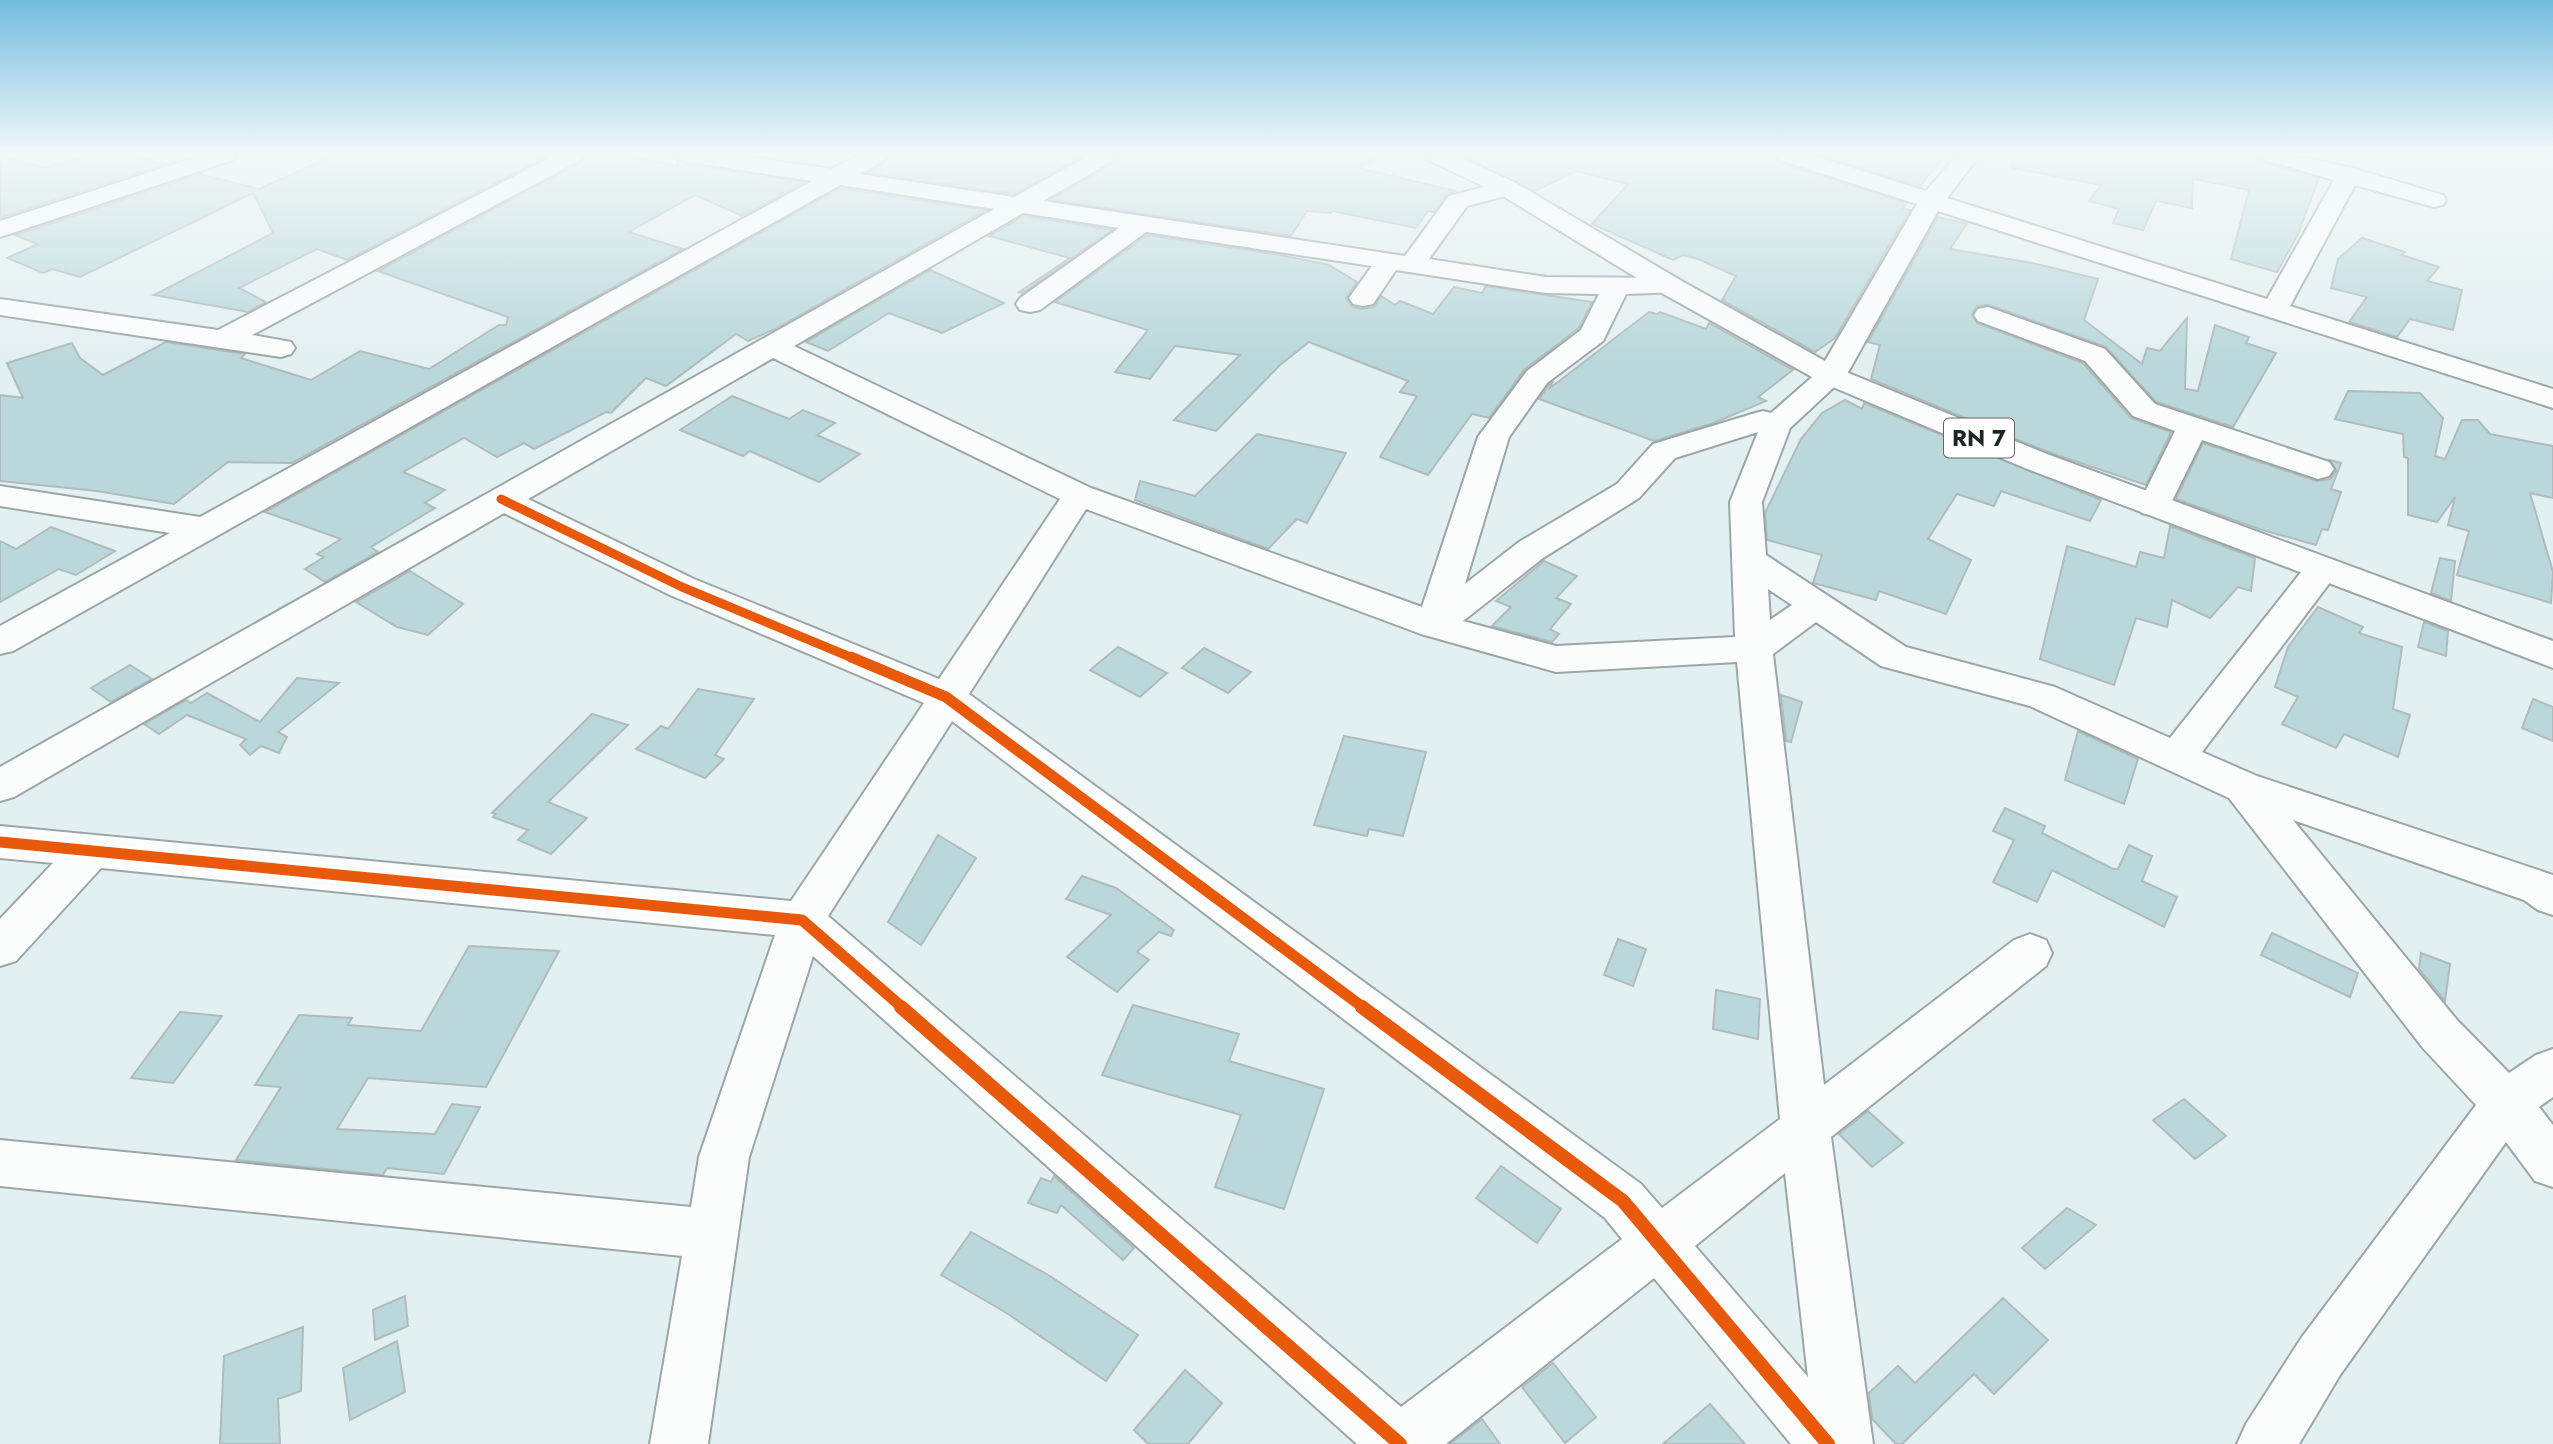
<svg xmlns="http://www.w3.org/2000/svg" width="2553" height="1444" viewBox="0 0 2553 1444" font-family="Jost,sans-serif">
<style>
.building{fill:#bad8db;stroke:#b0bbbc;stroke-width:2}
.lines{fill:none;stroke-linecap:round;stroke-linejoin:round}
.minor-casing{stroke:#9ca6a7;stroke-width:4}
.major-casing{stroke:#9ca6a7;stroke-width:4}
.minor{fill:#fbfdfd;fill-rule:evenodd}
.major{fill:#fbfdfd;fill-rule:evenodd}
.cycleway-far2-casing{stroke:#fff;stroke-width:12}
.cycleway-far1-casing{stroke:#fff;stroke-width:16}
.cycleway-casing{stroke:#fff;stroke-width:18}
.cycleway-far2{stroke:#e8590c;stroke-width:9}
.cycleway-far1{stroke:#e8590c;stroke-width:11}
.cycleway{stroke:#e8590c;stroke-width:14}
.labels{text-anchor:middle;stroke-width:6;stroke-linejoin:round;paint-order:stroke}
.shield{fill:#fff;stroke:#616768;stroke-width:2}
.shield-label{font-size:23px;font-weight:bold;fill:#1d2627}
</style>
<rect width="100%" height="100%" fill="#e3f0f2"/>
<!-- building -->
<g class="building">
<polygon points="0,155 45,168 89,155 128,155 165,164 0,218"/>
<polygon points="334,155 550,155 347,260 317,249 239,288 266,302 248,312 154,295 273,233 253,193 80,277 52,269 43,273 7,258 38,244 15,235 200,174 259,189"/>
<polygon points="587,155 626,155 677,166 678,159 689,165 804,182 742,216 695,195 629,232 683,249 292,463 228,462 174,504 97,491 0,481 0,395 23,398 7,363 72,343 80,358 103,375 166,342 245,354 241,358 311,380 360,351 429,369 499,325 506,325 508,317 378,271 581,162"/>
<polygon points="890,155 1085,155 1014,194 868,173 885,162"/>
<polygon points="1120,155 1382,155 1358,168 1456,191 1447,194 1434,212 1428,211 1416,228 1332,211 1331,213 1307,211 1291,236 1051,200 1115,162"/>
<polygon points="1459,155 1774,155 1779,163 1907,203 1903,208 1910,210 1835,338 1815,352 1722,300 1736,276 1698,259 1683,255 1673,260 1592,224 1628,184 1576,171 1535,191"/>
<polygon points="1818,155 1945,155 1920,186"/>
<polygon points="2013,155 2259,155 2264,163 2319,178 2298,234 2277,272 2231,259 2249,190 2193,179 2192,208 2156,201 2143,230 2113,223 2119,209 2089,201 2101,185 2012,168"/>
<polygon points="840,188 986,210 775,329 748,341 736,334 666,386 646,378 611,413 606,412 534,449 524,443 497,457 464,438 403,472 445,490 425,503 435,508 371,547 378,552 325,582 305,569 324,557 317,554 341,539 265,512"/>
<polygon points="1024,216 1112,230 1023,293 1019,292 1070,258 989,236"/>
<polygon points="1938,217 1967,224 1950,249 2032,263 2098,279 2084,320 2142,364 2147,348 2160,351 2187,318 2185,389 2198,391 2215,325 2249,337 2246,343 2276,353 2233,427 2156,402 2106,347 1989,305 1977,306 1972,314 1977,323 2083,363 2131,418 2171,432 2146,485 2048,452 1871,379 1880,345 1868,342"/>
<polygon points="1147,235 1280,255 1329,265 1357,282 1346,298 1352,307 1362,309 1374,307 1381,296 1395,305 1400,301 1433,314 1454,287 1482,293 1486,286 1592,302 1579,328 1525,369 1489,418 1472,414 1428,475 1380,457 1417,396 1400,392 1408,381 1309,342 1280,365 1216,431 1174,420 1240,355 1175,346 1150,379 1115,372 1148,330 1055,302"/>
<polygon points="2362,238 2405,252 2402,255 2439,267 2427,281 2462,290 2453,330 2410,319 2397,337 2349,322 2367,297 2331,288 2338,259"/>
<polygon points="930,270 1004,303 942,333 889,313 828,351 806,342"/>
<polygon points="1649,312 1657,314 1660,312 1706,329 1709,323 1793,370 1758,397 1766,401 1711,424 1654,441 1539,399 1549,385 1553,381 1550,388"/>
<polygon points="2348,391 2420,393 2443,418 2435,456 2445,459 2462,420 2478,420 2490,434 2553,446 2553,498 2530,493 2553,572 2551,603 2457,575 2469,531 2448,525 2455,497 2437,522 2408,515 2408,458 2404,457 2403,434 2335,419"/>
<polygon points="732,396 789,419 803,410 835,423 817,435 860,454 819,482 750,451 743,456 680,430"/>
<polygon points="1845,400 1862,409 1864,403 2101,500 2090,521 2001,491 1994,506 1957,494 1928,539 1971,560 1946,614 1879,591 1876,600 1813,583 1822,555 1767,540 1765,513 1801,439 1822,413"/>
<polygon points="1257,434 1346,453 1307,523 1297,519 1268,549 1135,500 1140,481 1195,496"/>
<polygon points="2203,443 2317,481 2330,479 2336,471 2330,460 2341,463 2331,489 2341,492 2328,530 2322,529 2316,545 2259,529 2176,499"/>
<polygon points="2170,526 2255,558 2251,591 2238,587 2210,618 2172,600 2167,627 2136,618 2114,685 2040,659 2067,546 2136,567 2140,552 2164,558"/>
<polygon points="51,527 115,551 76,575 59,569 0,602 0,541 16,549"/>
<polygon points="2440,558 2455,561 2451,601 2431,593"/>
<polygon points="1544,561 1577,576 1556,598 1571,604 1550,629 1559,634 1552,642 1492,626 1511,607 1496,601"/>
<polygon points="410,571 463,604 428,635 397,627 356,602"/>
<polygon points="2318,607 2363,627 2359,633 2402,647 2393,709 2410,715 2398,757 2344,734 2336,748 2282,724 2298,697 2275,687 2288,647"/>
<polygon points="2424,622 2448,631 2446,656 2418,647"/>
<polygon points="1118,647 1167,673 1140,697 1090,670"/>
<polygon points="1204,648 1251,672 1228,693 1182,668"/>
<polygon points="130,665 152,679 111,702 91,688"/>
<polygon points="297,678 339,683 278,732 287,737 279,753 261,746 250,755 240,745 246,739 187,715 159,734 144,724 186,700 191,703 207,693 260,722"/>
<polygon points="698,689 754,699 715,755 724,759 705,778 636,749 661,726 668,729"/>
<polygon points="1781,695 1802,702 1791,742 1786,741"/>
<polygon points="2533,699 2553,707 2553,741 2522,728"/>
<polygon points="592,714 628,725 548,802 587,818 551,854 518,840 528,830 493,817 496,814 492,813"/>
<polygon points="2078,731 2138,759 2124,804 2065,780"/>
<polygon points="1344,736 1426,752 1403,836 1369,829 1367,836 1314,825"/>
<polygon points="2005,808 2045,826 2042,833 2113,869 2118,869 2129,845 2152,856 2142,881 2177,897 2164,927 2052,870 2037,902 1993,882 2014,840 1993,831"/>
<polygon points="938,835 976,858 921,945 888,922"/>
<polygon points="1082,876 1116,888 1174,930 1171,936 1159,932 1137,952 1149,960 1117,992 1067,957 1111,915 1066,899"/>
<polygon points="2272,933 2358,973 2350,997 2261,955"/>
<polygon points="1618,939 1646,949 1633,986 1604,975"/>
<polygon points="469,946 559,951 486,1087 368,1078 337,1129 435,1134 452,1104 480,1107 444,1174 387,1168 383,1175 236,1160 281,1087 255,1085 299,1015 352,1018 348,1025 421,1031"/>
<polygon points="2421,953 2450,964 2445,1001 2419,969"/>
<polygon points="1716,990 1760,999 1758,1039 1713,1029"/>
<polygon points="1133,1005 1239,1034 1229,1061 1324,1089 1284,1209 1215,1187 1241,1115 1102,1075"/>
<polygon points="180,1012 222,1016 173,1083 131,1078"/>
<polygon points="2184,1099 2226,1136 2195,1159 2153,1120"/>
<polygon points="1868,1111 1903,1143 1872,1167 1839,1134"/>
<polygon points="1501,1166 1561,1209 1537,1243 1476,1198"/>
<polygon points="1054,1176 1134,1248 1123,1260 1061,1205 1057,1213 1028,1203 1041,1178 1051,1182"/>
<polygon points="2067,1208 2096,1225 2045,1269 2022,1248"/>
<polygon points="971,1232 1050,1276 1138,1335 1106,1381 1005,1312 941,1275"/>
<polygon points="405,1296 408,1326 375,1340 373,1310"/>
<polygon points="2003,1298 2048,1340 1994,1394 1974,1374 1902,1444 1896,1444 1872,1419 1869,1393 1898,1366 1915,1383"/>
<polygon points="303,1327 301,1391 278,1399 280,1444 220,1444 224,1356"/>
<polygon points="397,1341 405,1392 350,1420 343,1368"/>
<polygon points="1553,1363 1596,1417 1565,1443 1522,1387"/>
<polygon points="1185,1370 1222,1403 1188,1444 1148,1444 1134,1430"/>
<polygon points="1710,1404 1745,1444 1663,1444"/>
<polygon points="1482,1419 1500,1444 1450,1444"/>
</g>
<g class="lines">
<defs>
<g id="minor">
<polygon points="555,155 584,155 580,160 252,335 291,342 295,348 291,354 281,357 0,315 0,299 218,330"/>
<path d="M679 155H734L832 169 859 155H887L884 160 860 174 1014 197 1090 155H1117L1114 160 1043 201 1405 256 1449 196 1507 181 1516 183 1519 188 1516 193 1467 206 1429 259 1546 277 1670 278 1680 280 1684 286 1680 292 1626 294 1603 341 1547 383 1509 437 1465 584 1519 542 1617 484 1653 444 1752 414 1763 411 1771 413 1819 371 1917 204 1780 160 1777 155H1811L1926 191 1957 155H1980L1947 198 2267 299 2334 180 2265 160 2262 155C2325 155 2382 178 2443 195L2446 200 2443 205 2434 207 2355 185 2290 306 2553 389V408L1938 211 1846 376 1790 428 1762 502 1766 555 1906 647 2055 687 2170 738 2310 561 2322 558 2334 561 2339 569 2334 577 2202 752 2257 776 2553 875V915L2538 910 2524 900 2293 820 2457 1020 2509 1073 2536 1055 2553 1049V1097L2539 1107 2553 1125V1187L2535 1181 2506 1142 2340 1375 2299 1444H2237L2246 1424 2302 1337 2476 1105 2423 1048 2229 798 2030 706 1881 666 1816 622 1773 654 1824 1085 2014 940 2030 934 2046 940 2052 953 2046 966 1831 1137 1873 1444H1791L1654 1278 1446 1444H1357L813 956 749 1157 708 1444H650L682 1256 0 1186V1140L691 1207 699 1157 775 935 101 868 16 961 0 966V919L53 863 0 858V826L791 901 924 703 670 595 504 513 14 797 0 801V767L994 209 840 185 13 651 0 654V626L170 533 0 506V486L200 517 812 181 690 162 682 160ZM1023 213 1119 228 1020 298 1016 304 1020 310 1030 312 1040 310 1146 232 1372 266 1349 298 1353 304 1363 306 1373 304 1396 270 1546 293 1599 294 1581 330 1527 371 1478 437 1422 607 1091 488 794 346ZM773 358 1060 499 939 679 694 579 528 499ZM1758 432 1730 502 1735 637 1556 646 1463 621 1543 558 1639 498 1675 458ZM1086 509 1421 634 1556 672 1737 662 1780 1119 1662 1208 1641 1184 969 694ZM1768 589 1792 605 1770 620ZM952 721 1605 1218 1622 1239 1401 1407 828 916ZM1785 1173 1808 1377 1695 1246Z"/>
<polygon points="1988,307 2105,349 2155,404 2329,462 2334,469 2329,476 2318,479 2202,440 2166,513 2154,516 2142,513 2138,506 2175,431 2133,416 2085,361 1978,321 1974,315 1978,309"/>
</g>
<g id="major">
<polygon points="203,155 237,155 233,160 0,237 0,221"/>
<polygon points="1424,155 1454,155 1516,183 1680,280 1841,370 2047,454 2553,641 2553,668 2025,468 1821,382 1660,292 1498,193 1428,160"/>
</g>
</defs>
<!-- minor casing -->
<use href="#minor" class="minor-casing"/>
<!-- major casing -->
<use href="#major" class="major-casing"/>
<!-- minor -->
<use href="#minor" class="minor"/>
<!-- major -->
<use href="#major" class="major"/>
<defs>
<polyline id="cycleway-far2" points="501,499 682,587 855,659"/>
<g id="cycleway-far1">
<polyline points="851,657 946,697 1364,1008"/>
<polyline points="0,842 802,920 903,1008"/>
</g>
<g id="cycleway">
<polyline points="901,1007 1400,1444"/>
<polyline points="1362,1007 1623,1201 1828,1444"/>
</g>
</defs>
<!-- cycleway-far2 casing -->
<use href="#cycleway-far2" class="cycleway-far2-casing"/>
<!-- cycleway-far1 casing -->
<use href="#cycleway-far1" class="cycleway-far1-casing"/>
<!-- cycleway casing -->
<use href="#cycleway" class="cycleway-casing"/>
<!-- cycleway-far2 -->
<use href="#cycleway-far2" class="cycleway-far2"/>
<!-- cycleway-far1 -->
<use href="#cycleway-far1" class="cycleway-far1"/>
<!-- cycleway -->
<use href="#cycleway" class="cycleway"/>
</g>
<!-- sky -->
<linearGradient id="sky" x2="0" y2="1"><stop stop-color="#74bce0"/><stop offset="0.43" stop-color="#f2f8f9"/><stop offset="1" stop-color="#f2f8f9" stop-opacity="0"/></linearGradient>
<rect width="2553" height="357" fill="url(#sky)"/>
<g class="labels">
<!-- shield labels -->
<rect class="shield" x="1944" y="418.5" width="70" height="39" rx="5"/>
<g class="shield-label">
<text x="1979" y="446">RN 7</text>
</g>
</g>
</svg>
